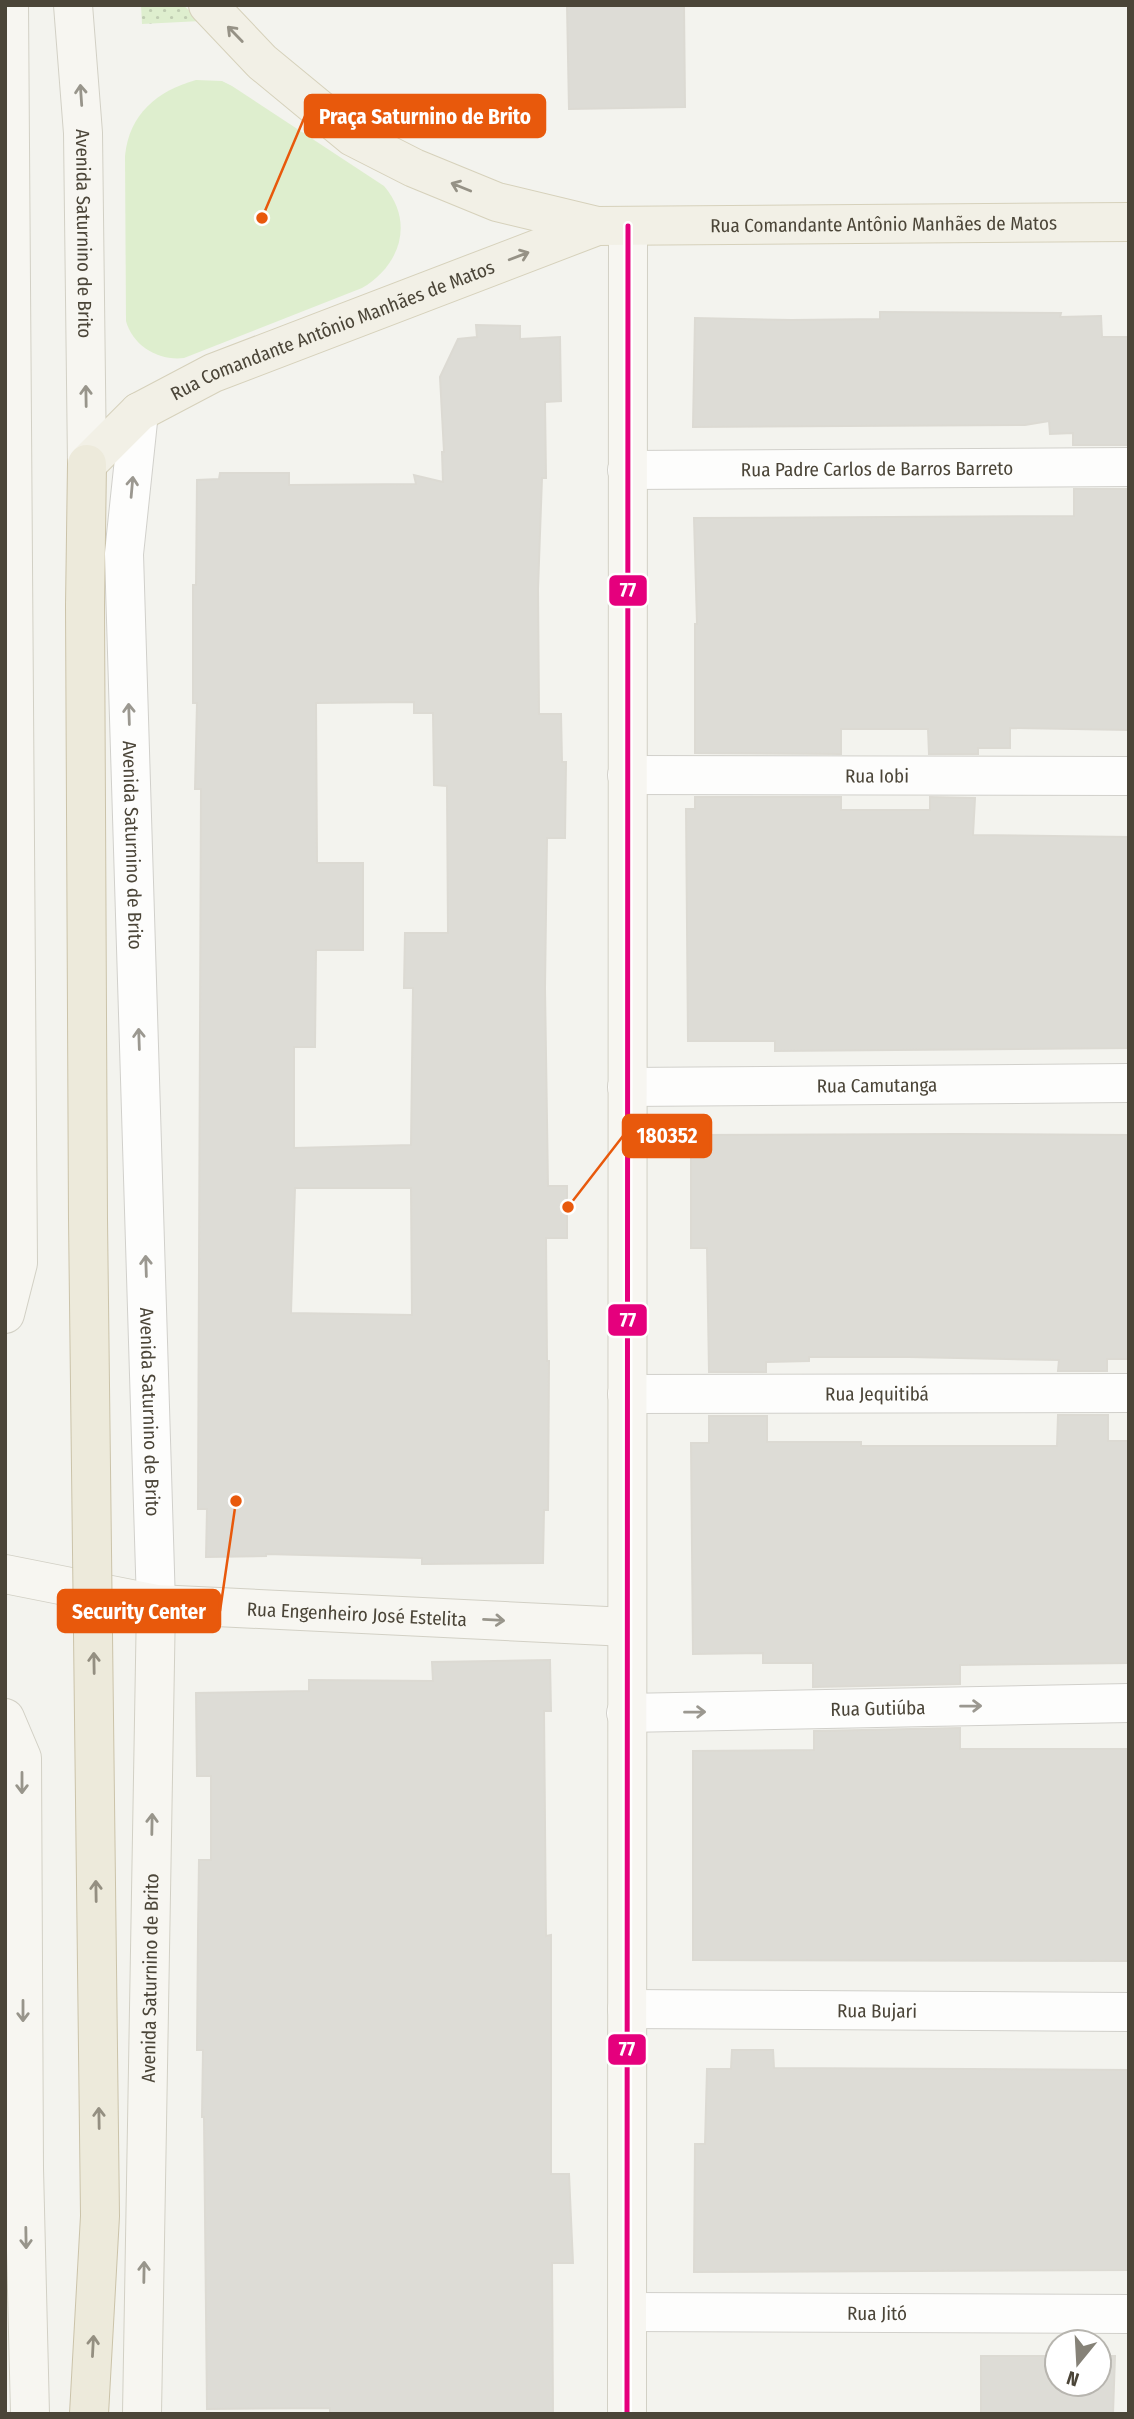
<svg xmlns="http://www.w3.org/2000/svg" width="1134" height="2419" viewBox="0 0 1134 2419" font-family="'Fira Sans Condensed',sans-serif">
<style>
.grass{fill:url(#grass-dots)}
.park{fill:#deeece}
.building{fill:#dddcd6;stroke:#dcdad3;stroke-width:2;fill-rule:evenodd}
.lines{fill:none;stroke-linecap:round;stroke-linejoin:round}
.street-casing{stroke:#d1d0cb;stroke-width:40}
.secondary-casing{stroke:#d2d0c5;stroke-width:40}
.primary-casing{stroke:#d6d1bb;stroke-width:40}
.highway-casing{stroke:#cbc3a9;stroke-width:40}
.street{stroke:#fdfdfc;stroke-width:38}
.secondary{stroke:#f7f6f1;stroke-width:38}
.primary{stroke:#f2f0e6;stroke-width:38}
.highway{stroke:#edeadb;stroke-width:38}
.highway-bridge-casing{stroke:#cbc3a9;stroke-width:40;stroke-linecap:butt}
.highway-bridge{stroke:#edeadb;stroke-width:38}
.bus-1-casing{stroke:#fff;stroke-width:10}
.bus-1{stroke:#e5007d;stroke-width:5}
.oneway{stroke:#969286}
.oneway2{stroke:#98958b}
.oneway3{stroke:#9b9890}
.oneway4{stroke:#948f81}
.labels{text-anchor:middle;stroke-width:5;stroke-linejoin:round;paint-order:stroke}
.street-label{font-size:19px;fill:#4b4538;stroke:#fff}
.leader{fill:none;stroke:#e8590c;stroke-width:2.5}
.callout-dot{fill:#e8590c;stroke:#fff;stroke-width:2.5}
.callout{fill:#e8590c;stroke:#e8590c;stroke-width:2.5}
.callout-label{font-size:21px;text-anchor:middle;font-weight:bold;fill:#fff}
.line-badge{stroke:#fff;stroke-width:2.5}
.badge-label{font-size:19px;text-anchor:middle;font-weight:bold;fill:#fff}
</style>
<defs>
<pattern id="grass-dots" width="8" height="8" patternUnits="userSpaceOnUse" patternTransform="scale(1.75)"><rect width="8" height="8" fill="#deeece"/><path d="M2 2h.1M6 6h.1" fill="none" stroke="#c0cdb2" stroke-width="1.8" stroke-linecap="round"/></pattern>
</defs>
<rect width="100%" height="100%" fill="#f3f3ee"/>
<!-- grass -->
<polygon class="grass" points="141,5 183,5 201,21 142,24"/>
<!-- park -->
<path class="park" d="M196 80 222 81 232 86 384 186C415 222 400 266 362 288L184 358C158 361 133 346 126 321L125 156C129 114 157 91 196 80Z"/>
<!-- building -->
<g class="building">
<polygon points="567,5 684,5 685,107 569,109"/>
<polygon points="880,312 1061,313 1060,317 1101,316 1102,337 1129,337 1129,445 1073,445 1073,433 1050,434 1049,421 1025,425 693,427 695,318 792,320 880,319"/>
<path d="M476 325 520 326V339L560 337 561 401 545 402 546 478H542L538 589 539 714H561L562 762H566L565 838H547L545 988 548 1186H567V1238H546L547 1361H549L548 1510H544L543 1563 422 1564V1558L266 1554V1556L206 1557 207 1509H198L201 789H195L197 703H193V585H196L197 480 219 479 220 473H289V485L416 484 414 475 443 482 442 452H444L440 377 458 339 477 337ZM414 702V713H433L434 785 447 786 448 933H405L404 988H413L411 1145 294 1148V1047H315L316 950H363V863H317L316 703ZM295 1188H411L412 1315 291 1313Z"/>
<polygon points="1074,489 1129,489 1129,730 1010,728 1010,748 978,748 978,754 929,754 928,729 841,729 841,754 695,753 695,624 697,624 694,518 1074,516"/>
<polygon points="695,797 841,797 841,810 930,810 930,797 975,798 973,835 1129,837 1129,1048 775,1051 775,1041 688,1041 686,809 695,809"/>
<polygon points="956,1134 1129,1135 1129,1359 1107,1359 1107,1371 1058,1371 1059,1360 909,1357 809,1357 809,1361 766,1362 766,1372 709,1372 707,1248 691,1248 691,1135"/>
<polygon points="1058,1415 1108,1415 1108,1441 1129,1441 1129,1663 960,1665 960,1684 813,1687 813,1663 763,1663 763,1653 693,1654 691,1443 709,1443 709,1416 767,1416 767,1442 861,1442 861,1446 1057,1446"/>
<polygon points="550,1660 551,1711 544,1711 546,1936 551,1935 551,2174 569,2174 573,2263 552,2263 553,2414 330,2414 330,2408 207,2409 204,2117 202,2117 203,2050 197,2050 198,1932 199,1860 211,1860 211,1776 197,1776 196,1693 309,1691 309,1680 433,1681 432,1662"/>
<polygon points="960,1728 960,1749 1129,1749 1129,1961 693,1960 693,1751 814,1750 814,1731"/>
<polygon points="732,2050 773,2050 774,2068 1129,2070 1129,2270 694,2272 695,2144 705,2144 707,2069 731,2069"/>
<polygon points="981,2356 1057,2356 1057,2384 1099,2384 1099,2356 1115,2356 1113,2414 981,2414"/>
</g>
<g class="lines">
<defs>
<g id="street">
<path id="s1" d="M139 412 124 554 156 1604"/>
<path id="s2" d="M627 470 1129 467"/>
<path id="s3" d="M627 775 1129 776"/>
<path id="s4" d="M627 1087 1129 1083"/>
<path id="s5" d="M627 1394 1129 1393"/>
<path id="s6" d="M626 1713 1129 1703"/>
<path id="s7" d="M627 2009 1129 2012"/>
<path id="s8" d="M627 2312 1129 2314"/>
</g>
<g id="secondary">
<path id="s9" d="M73 5 83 133 87 464"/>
<polyline points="5,1314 18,1263 9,5"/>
<path id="s10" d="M5 1574 156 1604 627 1627"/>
<polyline points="5,1718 22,1758 24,2168 30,2414"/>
<path id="s11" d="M142 2414 156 1604"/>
<polyline points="627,2414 628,226"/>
</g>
<g id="primary">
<path id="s12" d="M208 5 262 62 353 137 414 168 497 202 597 226 1129 222"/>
<path id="s13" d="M87 464 139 412 213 373 597 226"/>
</g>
<polyline id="highway" points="85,606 87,464"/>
</defs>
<!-- street casing -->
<use href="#street" class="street-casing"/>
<!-- secondary casing -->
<use href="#secondary" class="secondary-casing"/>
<!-- primary casing -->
<use href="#primary" class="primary-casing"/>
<!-- highway casing -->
<use href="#highway" class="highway-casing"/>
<!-- street -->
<use href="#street" class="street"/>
<!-- secondary -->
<use href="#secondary" class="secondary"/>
<!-- primary -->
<use href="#primary" class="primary"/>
<!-- highway -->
<use href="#highway" class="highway"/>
<defs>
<polyline id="highway-bridge" points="85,606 88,1219 100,2216 89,2414"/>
</defs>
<!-- highway-bridge casing -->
<use href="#highway-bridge" class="highway-bridge-casing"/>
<!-- highway-bridge -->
<use href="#highway-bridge" class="highway-bridge"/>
<defs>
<polyline id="bus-1" points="627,2414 628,226"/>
</defs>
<!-- bus-1 casing -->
<use href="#bus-1" class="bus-1-casing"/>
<!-- bus-1 -->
<use href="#bus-1" class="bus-1"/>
</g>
<!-- one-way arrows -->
<defs><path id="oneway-shaft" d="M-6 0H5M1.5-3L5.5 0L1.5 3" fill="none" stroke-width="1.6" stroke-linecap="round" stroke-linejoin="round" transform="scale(1.75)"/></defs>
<g class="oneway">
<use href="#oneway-shaft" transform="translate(235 34) rotate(-134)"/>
<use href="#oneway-shaft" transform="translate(461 187) rotate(-158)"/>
<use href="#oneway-shaft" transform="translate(519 256) rotate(-21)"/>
</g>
<g class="oneway2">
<use href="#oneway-shaft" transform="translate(81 95) rotate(-94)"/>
<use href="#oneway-shaft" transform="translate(86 396) rotate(-91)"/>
<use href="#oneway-shaft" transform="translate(494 1620) rotate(3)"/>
<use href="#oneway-shaft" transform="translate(22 1783) rotate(90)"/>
<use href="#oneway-shaft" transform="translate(152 1824) rotate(-89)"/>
<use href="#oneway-shaft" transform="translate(23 2011) rotate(90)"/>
<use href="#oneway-shaft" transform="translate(26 2238) rotate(89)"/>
<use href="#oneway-shaft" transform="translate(144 2272) rotate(-89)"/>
</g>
<g class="oneway3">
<use href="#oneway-shaft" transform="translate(132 487) rotate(-85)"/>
<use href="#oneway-shaft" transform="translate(129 714) rotate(-92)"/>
<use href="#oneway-shaft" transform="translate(139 1039) rotate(-92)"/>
<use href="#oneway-shaft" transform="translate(146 1266) rotate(-92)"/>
<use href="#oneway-shaft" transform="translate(971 1706) rotate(-1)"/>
<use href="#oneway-shaft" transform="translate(695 1712) rotate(-1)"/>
</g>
<g class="oneway4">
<use href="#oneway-shaft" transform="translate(94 1663) rotate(-91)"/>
<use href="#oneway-shaft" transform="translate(96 1891) rotate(-91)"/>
<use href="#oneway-shaft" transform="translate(99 2118) rotate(-91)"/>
<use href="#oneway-shaft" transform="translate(93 2346) rotate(-87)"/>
</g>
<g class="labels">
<!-- street labels -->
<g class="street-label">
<text dy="7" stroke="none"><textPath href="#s12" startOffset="744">Rua Comandante Antônio Manhães de Matos</textPath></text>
<text dy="7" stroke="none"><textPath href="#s9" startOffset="229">Avenida Saturnino de Brito</textPath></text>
<text dy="7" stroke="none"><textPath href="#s13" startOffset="284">Rua Comandante Antônio Manhães de Matos</textPath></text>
<text dy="7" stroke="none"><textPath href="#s2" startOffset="250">Rua Padre Carlos de Barros Barreto</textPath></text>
<text dy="7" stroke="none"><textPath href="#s3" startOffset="250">Rua Iobi</textPath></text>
<text dy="7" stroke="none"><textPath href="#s1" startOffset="434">Avenida Saturnino de Brito</textPath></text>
<text dy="7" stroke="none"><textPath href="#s4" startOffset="250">Rua Camutanga</textPath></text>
<text dy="7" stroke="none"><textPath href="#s5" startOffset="250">Rua Jequitibá</textPath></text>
<text dy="7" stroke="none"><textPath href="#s1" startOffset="1001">Avenida Saturnino de Brito</textPath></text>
<text dy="7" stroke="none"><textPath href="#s10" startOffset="355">Rua Engenheiro José Estelita</textPath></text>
<text dy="7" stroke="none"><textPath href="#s6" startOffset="252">Rua Gutiúba</textPath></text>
<text dy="7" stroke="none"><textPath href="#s11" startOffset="436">Avenida Saturnino de Brito</textPath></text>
<text dy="7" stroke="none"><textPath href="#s7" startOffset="250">Rua Bujari</textPath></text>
<text dy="7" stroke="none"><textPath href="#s8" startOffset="250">Rua Jitó</textPath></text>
</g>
</g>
<!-- callouts -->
<path class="leader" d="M262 218L305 116M568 1207L623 1136M236 1501L220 1611"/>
<g class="callout-dot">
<circle cx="262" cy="218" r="7"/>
<circle cx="568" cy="1207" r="7"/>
<circle cx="236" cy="1501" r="7"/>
</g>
<g class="callout">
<rect x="305" y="95" width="240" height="42" rx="7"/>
<rect x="623" y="1115" width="88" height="42" rx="7"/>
<rect x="58" y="1590" width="162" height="42" rx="7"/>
</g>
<g class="callout-label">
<text x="425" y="124">Praça Saturnino de Brito</text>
<text x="667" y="1143">180352</text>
<text x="139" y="1619">Security Center</text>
</g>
<g class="line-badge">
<rect x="608" y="574" width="40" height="33" rx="7" fill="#e5007d"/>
<rect x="607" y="1303" width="41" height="34" rx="7" fill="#e5007d"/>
<rect x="607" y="2033" width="40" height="33" rx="7" fill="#e5007d"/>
</g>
<g class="badge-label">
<text x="628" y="597">77</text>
<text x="628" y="1327">77</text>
<text x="627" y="2056">77</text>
</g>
<!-- border -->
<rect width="1134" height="2419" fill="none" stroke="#4b4538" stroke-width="14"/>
<!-- north arrow -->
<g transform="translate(1078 2363) rotate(198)"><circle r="33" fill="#ffffff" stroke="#b7b5af" stroke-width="2"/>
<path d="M0-5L12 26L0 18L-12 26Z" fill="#868278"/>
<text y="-10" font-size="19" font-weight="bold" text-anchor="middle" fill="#4b4538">N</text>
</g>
</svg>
